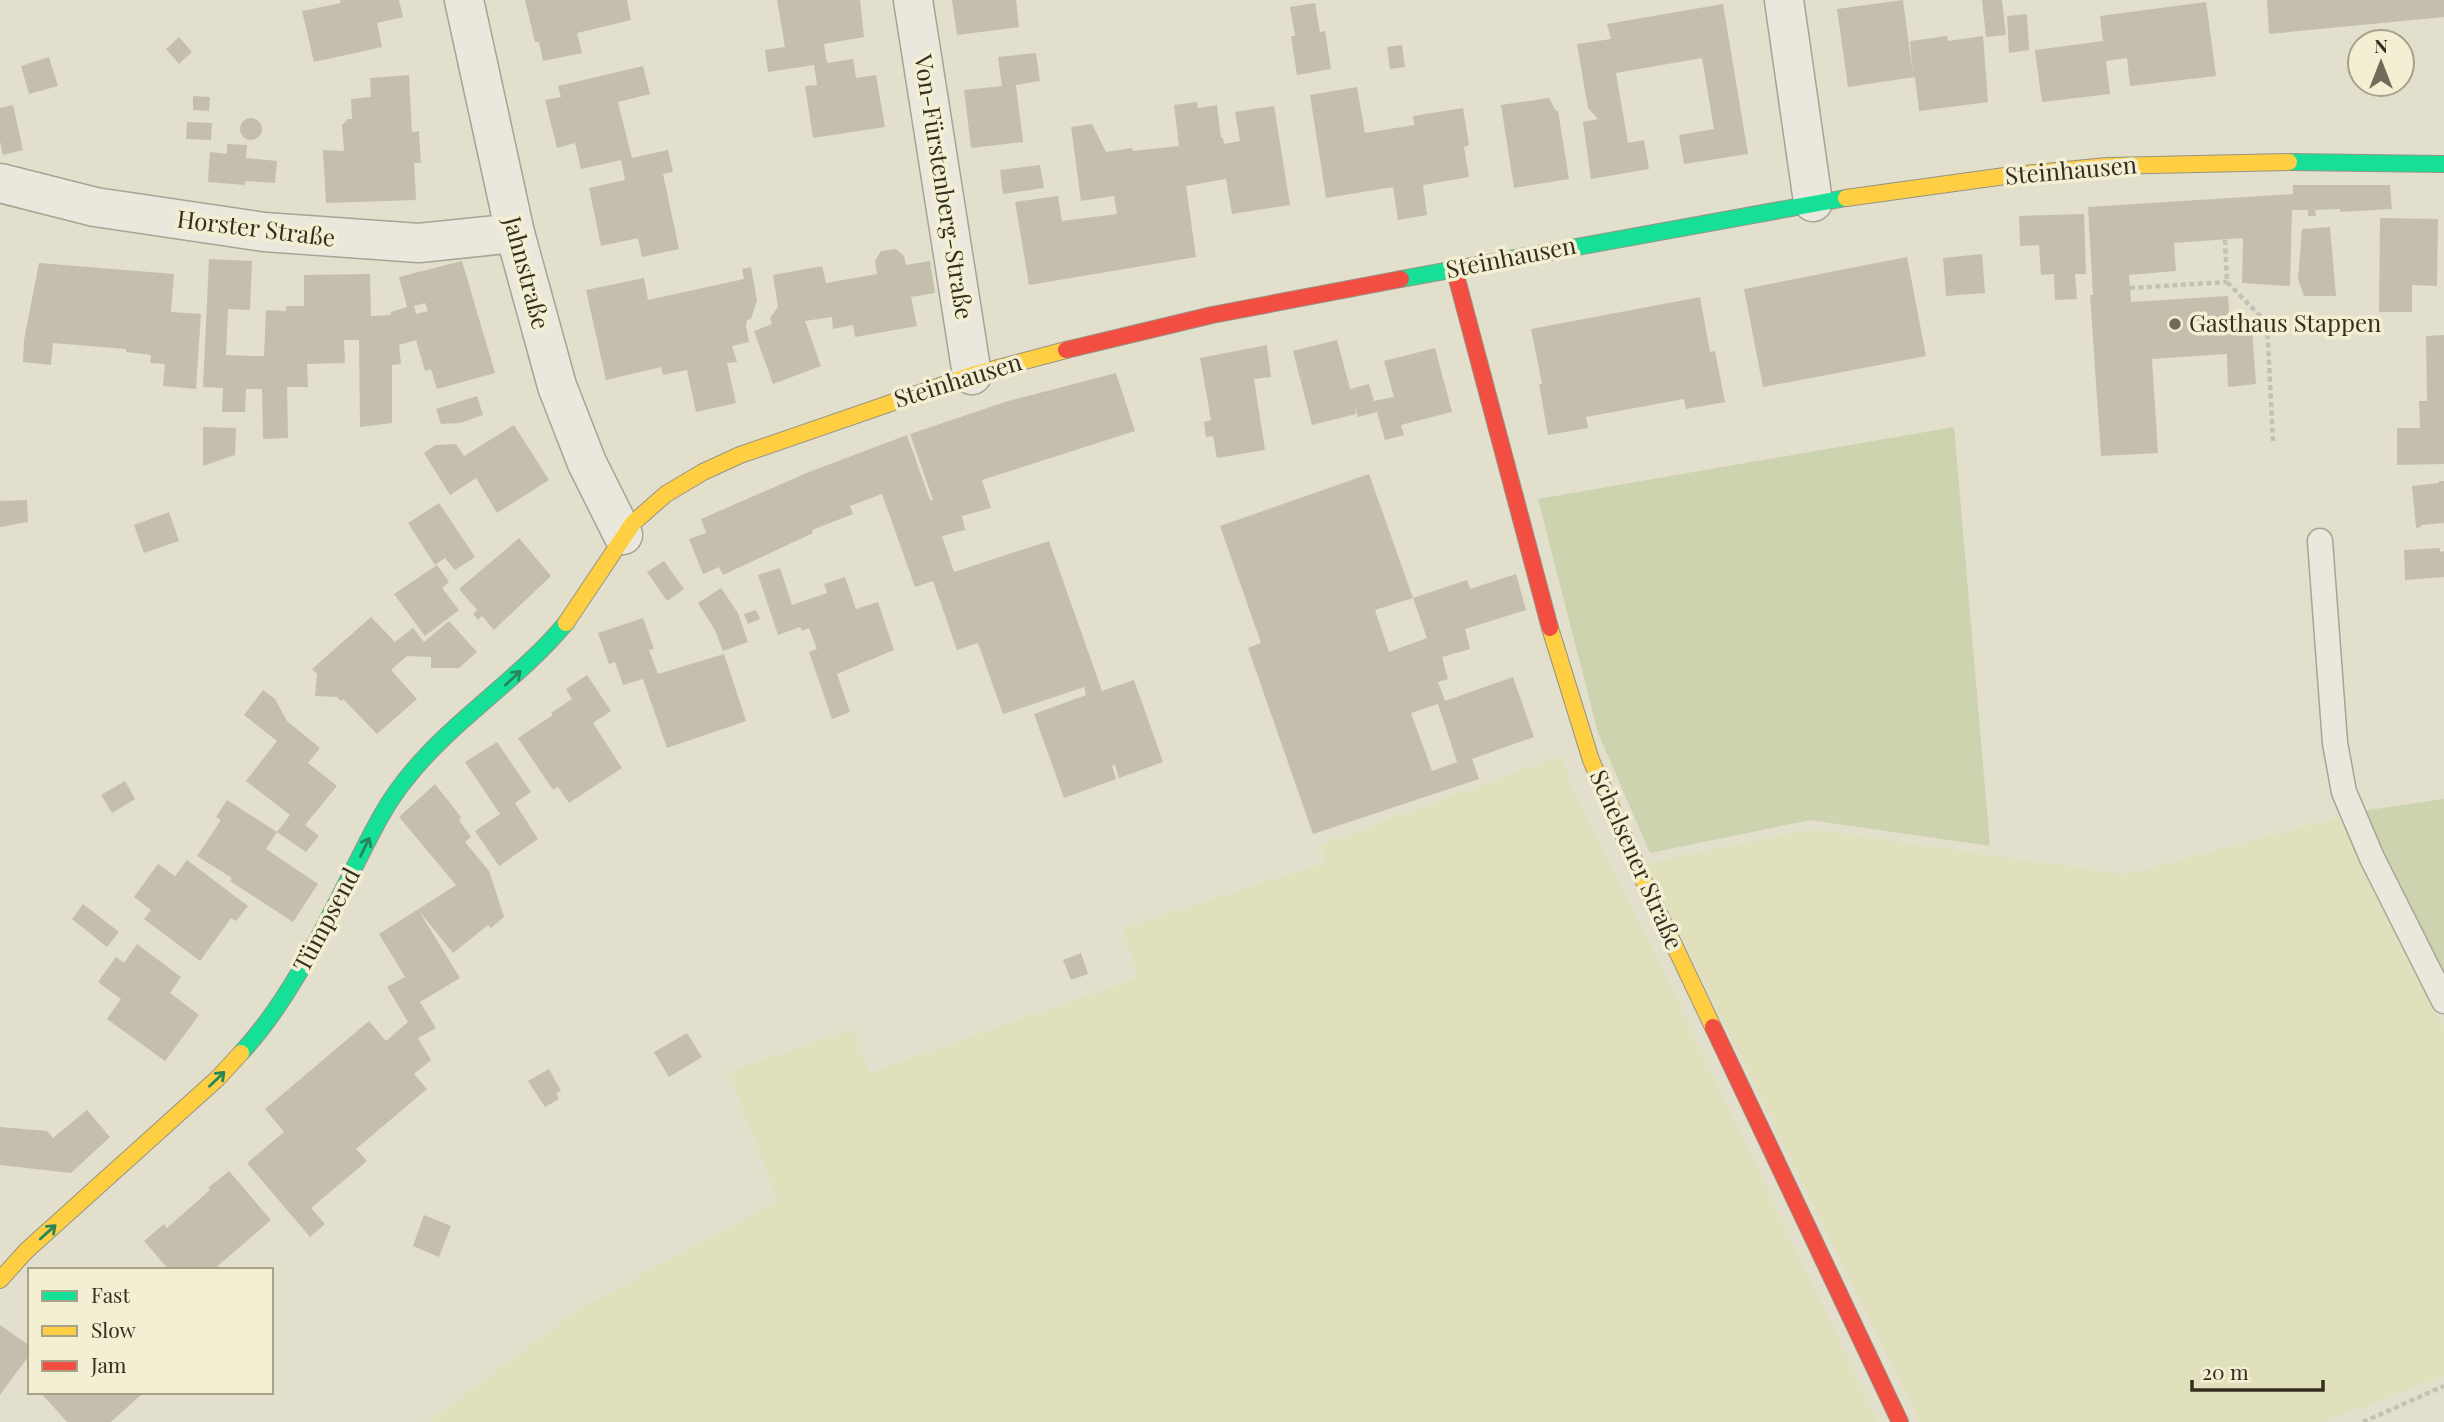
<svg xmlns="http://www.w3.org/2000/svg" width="2444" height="1422" viewBox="0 0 2444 1422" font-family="'Playfair Display',serif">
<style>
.farmland{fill:#e1e0bd}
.green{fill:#cdd2af}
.building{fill:#c6bead;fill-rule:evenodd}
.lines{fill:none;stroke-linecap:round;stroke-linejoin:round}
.lane-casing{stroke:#a7a395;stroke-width:27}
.street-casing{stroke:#a7a395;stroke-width:41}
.fast-casing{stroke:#979385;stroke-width:18}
.slow-casing{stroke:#979385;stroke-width:18}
.jam-casing{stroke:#979385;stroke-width:18}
.path{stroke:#c3c0b4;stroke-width:4.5;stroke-dasharray:5 3.5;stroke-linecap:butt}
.lane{stroke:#eae8dd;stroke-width:24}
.street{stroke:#eae8dd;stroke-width:38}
.fast{stroke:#16e098;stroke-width:16}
.slow{stroke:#ffcf43;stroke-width:16}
.jam{stroke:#f24e42;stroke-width:16}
.oneway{stroke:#26865b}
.poi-dot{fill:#726b5b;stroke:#f3efd2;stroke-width:2.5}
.labels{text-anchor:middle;stroke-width:7;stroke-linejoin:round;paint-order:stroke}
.street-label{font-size:24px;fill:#352d1e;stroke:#f3efd2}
.poi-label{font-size:24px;fill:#352d1e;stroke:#f3efd2;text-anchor:start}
</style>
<rect width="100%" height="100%" fill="#e2dfcc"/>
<!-- farmland -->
<g class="farmland">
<polygon points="1562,755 1571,785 1641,925 1878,1422 430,1422 579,1309 778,1201 729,1072 853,1029 869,1073 1138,978 1123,928 1326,863 1321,845"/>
<polygon points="2340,817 2444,1028 2444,1376 2323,1422 1920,1422 1646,864 1811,829 2126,875"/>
</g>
<!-- green -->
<g class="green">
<polygon points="1954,427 1990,846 1810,820 1650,853 1598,733 1538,499"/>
<polygon points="2444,799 2444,976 2362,811"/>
</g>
<!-- building -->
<g class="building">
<polygon points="340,0 399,0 403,17 377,23 382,47 314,62 302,11 341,3"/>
<polygon points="525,0 627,0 631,20 577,33 582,53 543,61 539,42 535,42"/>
<polygon points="777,0 860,0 864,37 824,44 827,63 853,59 856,78 876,75 885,127 813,138 805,86 817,85 814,65 768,72 765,50 785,47"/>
<polygon points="952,0 1016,0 1019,27 957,35"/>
<polygon points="1903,0 1913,75 1910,41 1947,36 1948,41 1983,36 1988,102 1919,111 1915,77 1848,87 1837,9"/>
<polygon points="1982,0 2002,0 2006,35 1986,37"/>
<polygon points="2267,0 2444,0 2444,17 2269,34"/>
<polygon points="2206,2 2216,76 2130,86 2127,58 2106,61 2110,94 2042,102 2035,50 2103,41 2100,16"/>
<polygon points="1315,3 1320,32 1325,31 1331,69 1297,75 1291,36 1295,36 1290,7"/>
<polygon points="1723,4 1748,154 1684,164 1679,135 1714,129 1702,58 1616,73 1628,143 1644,140 1649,169 1591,179 1583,122 1598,119 1588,108 1577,44 1611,39 1607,24"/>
<polygon points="2027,14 2029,50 2009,53 2007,16"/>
<polygon points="179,37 192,52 179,64 166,49"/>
<polygon points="1402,45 1405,67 1390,69 1387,47"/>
<polygon points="1036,53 1040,81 1016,85 1023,142 971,148 964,90 1002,86 998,57"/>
<polygon points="49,57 58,86 29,94 21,66"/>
<polygon points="643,66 650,94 618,102 632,158 668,150 673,172 663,174 679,249 642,257 638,238 601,246 589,188 625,180 621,160 581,169 575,143 557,148 545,100 561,97 558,86"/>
<polygon points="409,75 412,132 419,131 421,163 414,163 416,200 326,203 323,150 344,151 342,125 348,119 352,119 351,99 371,97 370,78"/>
<polygon points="1357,87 1365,133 1414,125 1413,116 1463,108 1469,145 1464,147 1469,177 1423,185 1427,215 1398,220 1393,187 1326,198 1310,95"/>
<polygon points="193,96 210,97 209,111 193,110"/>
<polygon points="1549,98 1556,111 1558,111 1569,179 1514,188 1501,105"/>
<polygon points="1197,102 1198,108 1217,105 1221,138 1223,138 1224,144 1240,141 1235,112 1274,106 1290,205 1232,214 1226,179 1186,186 1196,257 1029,285 1015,202 1058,196 1062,221 1117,214 1114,196 1081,201 1071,127 1092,124 1106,152 1132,148 1133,151 1179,146 1174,105"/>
<polygon points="13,105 23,150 3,155 0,141 0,108"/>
<circle cx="251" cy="129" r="11"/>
<polygon points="187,122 212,123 211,140 186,139"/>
<polygon points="227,144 247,145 246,158 277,161 275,183 245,181 245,185 208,182 210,152 227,154"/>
<polygon points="1040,165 1044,188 1003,194 1000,170"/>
<polygon points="2293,185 2390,185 2392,209 2340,212 2340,209 2315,210 2316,216 2308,216 2308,210 2292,210 2290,286 2242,283 2243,238 2174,243 2176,271 2129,275 2131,302 2228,296 2230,330 2252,329 2256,384 2228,387 2227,354 2152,359 2158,453 2101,456 2090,295 2093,295 2088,207 2293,194"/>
<polygon points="2084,214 2086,274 2075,274 2077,299 2055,300 2054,274 2041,275 2039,245 2020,246 2019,216"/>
<polygon points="2380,218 2438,219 2437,286 2412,285 2412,312 2379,312"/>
<polygon points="2330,227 2336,296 2304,296 2298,279 2302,229"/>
<polygon points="896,249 904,256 906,265 930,261 935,293 911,297 917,326 855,337 853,325 833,329 832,317 805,321 821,366 773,384 754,331 772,324 770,318 778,307 773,275 822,266 826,283 877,274 875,261 881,251"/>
<polygon points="1982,254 1985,293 1946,296 1943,258"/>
<polygon points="1907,257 1926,356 1763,387 1744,289"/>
<path d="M209 259 252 261 250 310 228 309 226 355 253 356H264L266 310 286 311V306H304V275L370 274 371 316 391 315V312L407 307 399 277 462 261 495 373 437 389 431 369 425 371 416 340 399 345 401 364 392 365V423L360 427 359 340H344L345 363 307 364 308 387H287L288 438 263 439 262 389H246L245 412H222L223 388 203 387ZM425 303 428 311 416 314 414 306Z"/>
<polygon points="39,263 174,274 171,312 201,314 196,389 163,386 165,364 150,363 151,355 126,352 126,349 53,343 51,365 23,362 24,340"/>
<polygon points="751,267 757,300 751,319 747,320 746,326 749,342 732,346 737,362 727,363 736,403 696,412 687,370 663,375 661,367 606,380 586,290 644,278 648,300 744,279 742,269"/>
<polygon points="1700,297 1710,352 1715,351 1725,402 1686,409 1684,399 1586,417 1588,428 1548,435 1539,384 1542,384 1531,329"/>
<polygon points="2444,335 2444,464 2397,465 2397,428 2420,428 2419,401 2427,401 2426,336"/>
<polygon points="1337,340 1350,389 1369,384 1374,401 1394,397 1384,361 1435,348 1452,412 1401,425 1404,435 1385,440 1377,412 1358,417 1355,406 1356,414 1312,425 1293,351"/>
<polygon points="1267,345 1271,377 1254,379 1265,450 1217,458 1213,436 1206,437 1204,422 1211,420 1200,358"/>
<polygon points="1116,373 1135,431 982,480 991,508 962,516 965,530 942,536 954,572 1049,541 1102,691 1134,680 1163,762 1119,778 1115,765 1112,766 1116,779 1064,798 1034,714 1086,695 1084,687 1003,714 978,643 957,650 933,581 915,587 882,494 850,506 853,514 812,530 813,533 723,575 719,567 703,574 689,539 706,533 701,519 809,472 907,435 930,500 933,500 910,434 1008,401"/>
<polygon points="477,396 483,415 460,423 441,424 436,409"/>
<polygon points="514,425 549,480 497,513 476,478 450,495 424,453 435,445 456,444 464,456"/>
<polygon points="203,427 236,428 235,455 203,466"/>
<path d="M1369 474 1413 598 1375 610 1389 652 1427 638 1413 598 1467 580 1470 589 1516 574 1526 610 1465 629 1470 649 1442 657 1448 679 1438 682 1445 701 1513 677 1534 737 1472 759 1479 779 1313 834 1248 648 1261 643 1220 526ZM1438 704 1457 762 1432 771 1411 713Z"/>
<polygon points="2439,481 2444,481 2444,523 2421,525 2421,527 2416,528 2412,486 2439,483"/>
<polygon points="27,500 28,522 0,527 0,501"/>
<polygon points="439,503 475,557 455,570 445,558 435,565 408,523"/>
<polygon points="169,512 179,541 144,553 134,525"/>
<polygon points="519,538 551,576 494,630 482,616 478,620 473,614 477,610 459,589"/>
<polygon points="2440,548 2440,552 2444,551 2444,577 2405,580 2404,550"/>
<polygon points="664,561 684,589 667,601 647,572"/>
<polygon points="437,565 449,582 442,588 459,610 425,636 394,594"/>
<polygon points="780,568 792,605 827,593 824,584 845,577 856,609 878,602 894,650 837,674 850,712 832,719 809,652 817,649 809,628 802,631 800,627 778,635 758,575"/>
<polygon points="721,588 738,613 748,642 723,651 715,630 698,603"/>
<polygon points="756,610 760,619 748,624 744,614"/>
<polygon points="371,617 395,642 413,628 424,642 449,621 477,652 459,668 431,668 431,657 407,656 391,670 417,699 377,734 343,699 341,701 337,697 315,696 317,674 312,669"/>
<polygon points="643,618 654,649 649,650 658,674 724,654 746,721 667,748 643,679 623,685 615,662 609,664 598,633"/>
<polygon points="587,675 611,711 593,723 622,768 569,803 558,787 553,790 518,738 553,715 551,713 572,699 566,689"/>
<polygon points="263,690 275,699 287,721 320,748 308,763 337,786 305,825 319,836 306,852 277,832 290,815 246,781 277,741 244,715"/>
<polygon points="497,742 531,792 515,803 538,839 499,866 475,831 500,814 465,762"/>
<polygon points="125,781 135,799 112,813 101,795"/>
<polygon points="435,784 461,817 459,820 471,837 465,842 489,871 504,917 491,928 488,925 453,953 419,911 460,978 420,1002 436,1028 418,1038 431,1060 414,1074 427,1089 356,1149 367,1161 311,1208 325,1224 310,1237 247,1163 284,1132 265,1109 369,1021 386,1041 408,1022 387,987 405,977 379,934 456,885 399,817"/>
<polygon points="227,800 277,832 266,849 318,884 293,922 230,881 232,878 197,856 221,820 216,817"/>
<polygon points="187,860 248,906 236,921 231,918 200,961 144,919 151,910 134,897 158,864 175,876"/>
<polygon points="83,904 119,932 107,947 72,919"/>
<polygon points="137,944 181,977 170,993 199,1015 165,1061 107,1019 121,999 98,982 116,957 124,963"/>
<polygon points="1081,953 1088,974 1071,980 1063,960"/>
<polygon points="687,1033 702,1057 669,1077 654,1052"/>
<polygon points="549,1069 561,1091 556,1093 559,1099 545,1107 528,1081"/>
<polygon points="87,1110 110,1137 71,1173 0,1165 0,1127 47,1131 53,1138"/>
<polygon points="229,1171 271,1220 213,1270 169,1270 144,1241 164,1224 167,1228 210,1190 208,1188"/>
<polygon points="424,1215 451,1226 439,1257 413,1246"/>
<polygon points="0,1325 30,1346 30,1354 0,1395"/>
<polygon points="40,1392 144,1392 111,1422 67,1422"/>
</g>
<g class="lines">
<defs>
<polyline id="lane" points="2320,541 2335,743 2344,792 2372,858 2444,1001"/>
<g id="street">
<polyline points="464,0 515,233 557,386 587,463 623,535"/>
<polyline points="913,0 972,375"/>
<polyline points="1784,0 1813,202"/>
<polyline points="0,183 95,207 264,232 419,243 515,233"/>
</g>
<g id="fast">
<polyline points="2289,162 2444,164"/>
<polyline points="1401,279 1846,198"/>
<path d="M241 1053C291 999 324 927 357 862 371 835 384 807 403 783 449 722 517 682 566 623"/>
</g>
<g id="slow">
<polyline points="1846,198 2005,176 2107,166 2289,162"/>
<polyline points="566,623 633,523 666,494 703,472 740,455 972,375 1066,350"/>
<polyline points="1550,628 1591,760 1638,869 1713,1027"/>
<polyline points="0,1280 26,1251 218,1078 241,1053"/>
</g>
<g id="jam">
<polyline points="1454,268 1550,628"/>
<polyline points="1066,350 1212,315 1401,279"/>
<polyline points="1713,1027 1900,1422"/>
</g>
</defs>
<!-- lane casing -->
<use href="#lane" class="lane-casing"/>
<!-- street casing -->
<use href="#street" class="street-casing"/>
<!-- fast casing -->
<use href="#fast" class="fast-casing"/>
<!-- slow casing -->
<use href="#slow" class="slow-casing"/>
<!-- jam casing -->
<use href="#jam" class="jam-casing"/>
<!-- path -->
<g class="path">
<polyline points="2225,240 2227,282 2267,323 2273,442"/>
<polyline points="2130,288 2227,282"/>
<polyline points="2363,1422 2444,1386"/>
</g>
<!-- lane -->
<use href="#lane" class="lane"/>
<!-- street -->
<use href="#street" class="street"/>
<!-- fast -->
<use href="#fast" class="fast"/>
<!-- slow -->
<use href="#slow" class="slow"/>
<!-- jam -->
<use href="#jam" class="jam"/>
</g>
<!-- one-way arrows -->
<defs><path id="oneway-shaft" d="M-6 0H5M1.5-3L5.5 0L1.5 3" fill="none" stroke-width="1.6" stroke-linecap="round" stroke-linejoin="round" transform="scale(1.75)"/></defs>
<g class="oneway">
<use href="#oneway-shaft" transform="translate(513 678) rotate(-43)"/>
<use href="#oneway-shaft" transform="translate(365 847) rotate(-64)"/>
<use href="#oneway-shaft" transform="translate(217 1079) rotate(-44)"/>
<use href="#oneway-shaft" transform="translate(48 1232) rotate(-42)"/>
</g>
<!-- markers -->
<circle class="poi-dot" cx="2175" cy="324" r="7"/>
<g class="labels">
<!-- street labels -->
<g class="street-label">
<text transform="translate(2071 171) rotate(-5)" y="8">Steinhausen</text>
<text transform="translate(943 187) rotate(81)" y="8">Von-Fürstenberg-Straße</text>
<text transform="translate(256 229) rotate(7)" y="8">Horster Straße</text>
<text transform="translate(1511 258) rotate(-11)" y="8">Steinhausen</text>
<text transform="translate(526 273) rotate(75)" y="8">Jahnstraße</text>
<text transform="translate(958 381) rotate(-17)" y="8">Steinhausen</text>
<text transform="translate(1636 860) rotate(66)" y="8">Schelsener Straße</text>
<text transform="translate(327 920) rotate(-62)" y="8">Tümpsend</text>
</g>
<!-- poi labels -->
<g class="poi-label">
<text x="2189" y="332">Gasthaus Stappen</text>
</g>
</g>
<!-- legend -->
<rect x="28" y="1268" width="245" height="126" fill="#f3efd2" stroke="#a7a18a" stroke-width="2"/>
<rect x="42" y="1291" width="35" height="10" fill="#16e098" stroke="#a7a18a" stroke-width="2"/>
<text x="91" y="1303" font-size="21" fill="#352d1e">Fast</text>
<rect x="42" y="1326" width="35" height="10" fill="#ffcf43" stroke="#a7a18a" stroke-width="2"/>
<text x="91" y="1338" font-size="21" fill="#352d1e">Slow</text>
<rect x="42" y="1361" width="35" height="10" fill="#f24e42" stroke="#a7a18a" stroke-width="2"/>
<text x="91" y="1373" font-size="21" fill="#352d1e">Jam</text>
<!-- north arrow -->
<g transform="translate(2381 63)"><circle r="33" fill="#f3efd2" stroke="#a7a18a" stroke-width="2"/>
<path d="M0-5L12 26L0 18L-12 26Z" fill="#726b5b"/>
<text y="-10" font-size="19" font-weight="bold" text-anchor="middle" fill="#352d1e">N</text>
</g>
<!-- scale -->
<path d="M2192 1380v10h131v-10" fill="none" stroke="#352d1e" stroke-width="3.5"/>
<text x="2202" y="1380" font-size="21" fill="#352d1e" stroke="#f3efd2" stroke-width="5" paint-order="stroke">20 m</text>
</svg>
